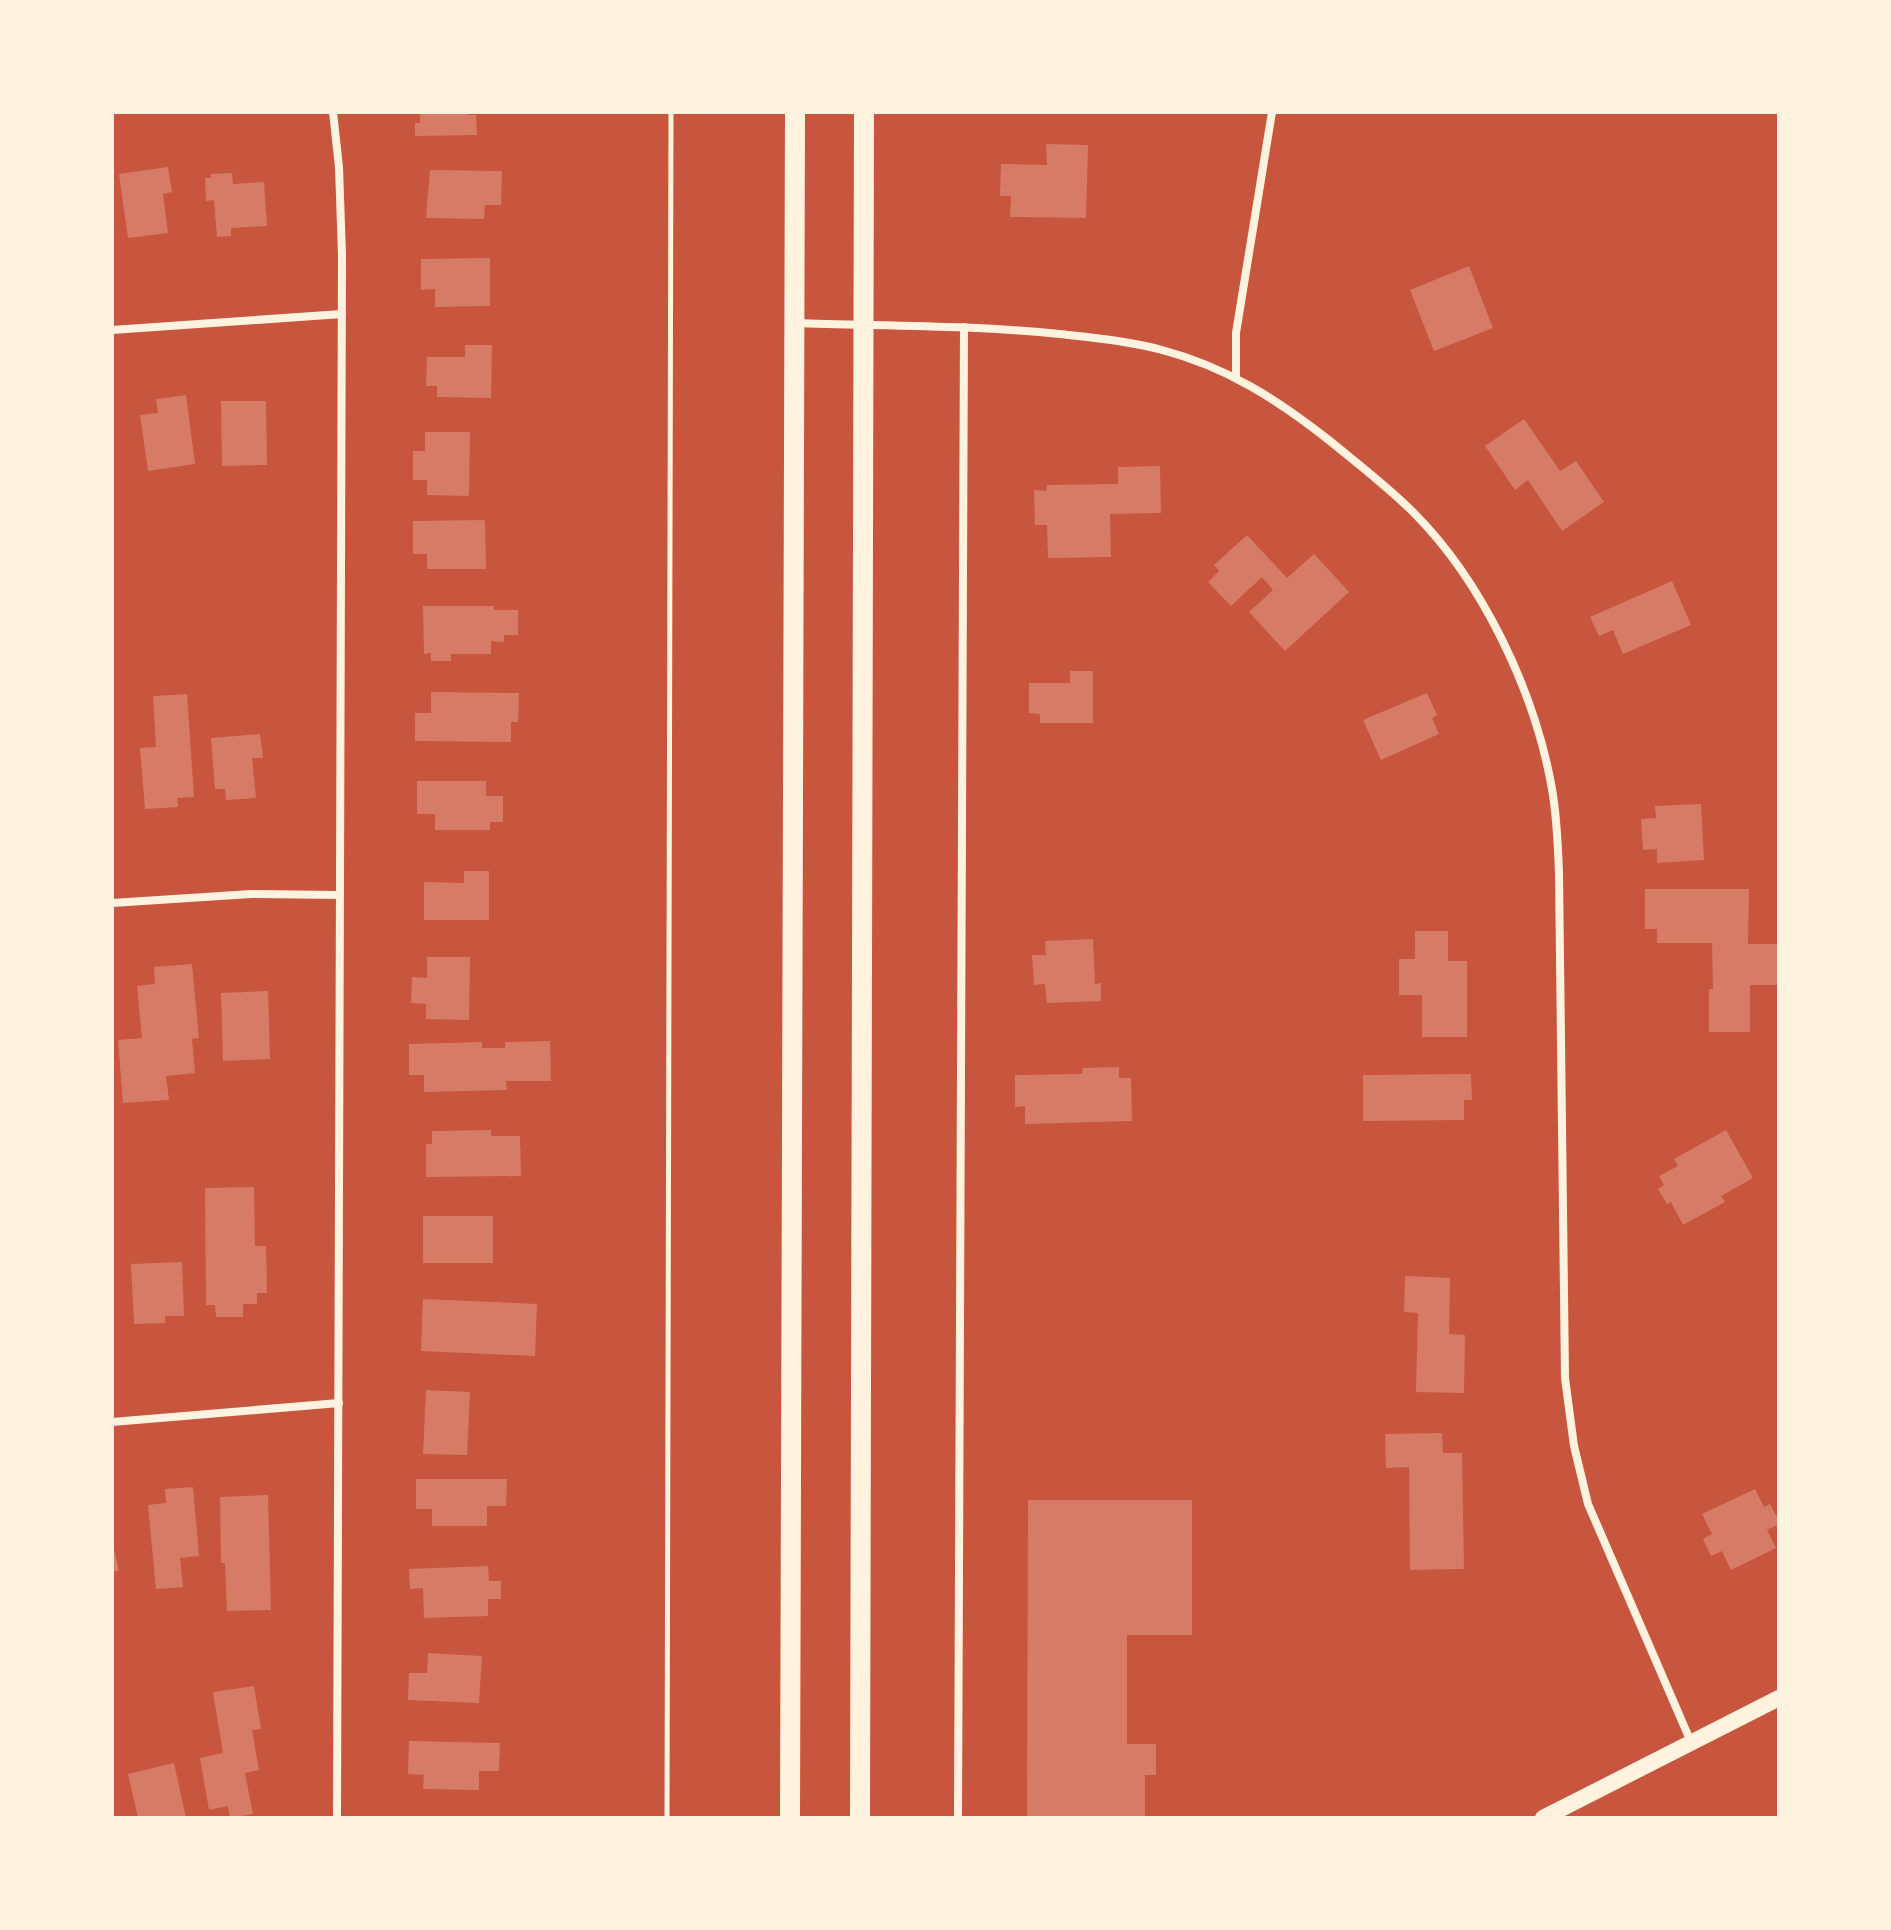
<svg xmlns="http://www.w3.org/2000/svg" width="1891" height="1930" viewBox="0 0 1891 1930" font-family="'Playfair Display',serif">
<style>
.building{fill:#d67c66}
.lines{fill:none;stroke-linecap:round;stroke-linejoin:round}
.path{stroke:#fff3e0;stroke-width:5}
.minor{stroke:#fff3e0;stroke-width:8}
.secondary{stroke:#fff3e0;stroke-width:16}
.primary{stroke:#fff3e0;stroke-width:20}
</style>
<rect width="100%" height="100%" fill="#c8553d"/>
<!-- building -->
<g class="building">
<polygon points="420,112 468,112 468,115 476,115 477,135 415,136 415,123 420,123"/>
<polygon points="1046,144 1088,145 1086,218 1010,217 1011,196 1000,196 1001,164 1047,165"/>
<polygon points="168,167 172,192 163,194 168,233 128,238 119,174"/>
<polygon points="430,170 502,171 501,205 485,205 484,219 426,218"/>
<polygon points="232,173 233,184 264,182 267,226 231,228 231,236 217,237 214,200 206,201 205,178 211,178 211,174"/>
<polygon points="490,258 490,306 435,307 435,289 421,290 421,259"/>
<polygon points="1469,266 1493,328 1434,351 1410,290"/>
<polygon points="465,345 492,345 491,398 437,397 437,386 426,386 427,357 465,357"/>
<polygon points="186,395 195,464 148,471 140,415 158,413 156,399"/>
<polygon points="221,401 266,401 267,465 222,466"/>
<polygon points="1524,419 1560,471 1576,461 1604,502 1562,531 1528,480 1515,490 1485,446"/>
<polygon points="425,432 470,432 469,496 427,495 427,480 413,480 413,451 425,451"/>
<polygon points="1160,466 1161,513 1110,514 1111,557 1048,558 1047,525 1035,525 1034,490 1046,491 1047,485 1118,484 1118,467"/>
<polygon points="485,520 486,569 427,569 427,554 413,554 413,521"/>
<polygon points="1247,535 1287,578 1314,554 1349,592 1285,651 1249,612 1273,590 1262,577 1231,606 1208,582 1219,571 1214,565"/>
<polygon points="1672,581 1691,625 1623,654 1613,630 1599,636 1590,617"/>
<polygon points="423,606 494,606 494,610 518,610 518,635 504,635 504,642 491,641 491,654 451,654 451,661 431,661 431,653 424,654"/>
<polygon points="1070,671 1093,671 1093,723 1040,723 1040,714 1029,713 1029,683 1070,683"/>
<polygon points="431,692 519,693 518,722 511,722 511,742 415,741 415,713 431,713"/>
<polygon points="1427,693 1437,715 1432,718 1439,734 1381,760 1363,720"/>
<polygon points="187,694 194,797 177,798 178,807 145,809 140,748 156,747 153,696"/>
<polygon points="260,734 263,758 252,758 256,798 226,800 225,789 215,789 211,738"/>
<polygon points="417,781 486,781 486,796 503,796 503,822 490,822 490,830 435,830 435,814 417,814"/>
<polygon points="1701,804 1704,860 1657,863 1657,849 1643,850 1641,819 1656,818 1655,806"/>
<polygon points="464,871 489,871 489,920 424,920 424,882 464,883"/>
<polygon points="1645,889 1749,889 1748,944 1779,944 1779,985 1750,985 1750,1032 1709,1032 1709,989 1713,989 1712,943 1657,943 1657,929 1645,929"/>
<polygon points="1415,931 1448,931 1448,961 1467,961 1467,1037 1422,1037 1422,995 1399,995 1399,959 1415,959"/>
<polygon points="1093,939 1095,984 1101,983 1101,1001 1047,1003 1045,984 1034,985 1032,955 1046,955 1045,941"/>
<polygon points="427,957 470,957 469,1020 426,1019 426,1004 411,1003 412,977 427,978"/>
<polygon points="192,964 199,1038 192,1039 195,1073 166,1076 169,1100 123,1103 118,1040 142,1038 137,986 155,984 154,967"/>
<polygon points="268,991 270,1059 223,1061 221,993"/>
<polygon points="550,1041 551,1081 506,1081 507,1090 424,1092 424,1075 409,1075 409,1044 482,1042 482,1048 505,1048 505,1042"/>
<polygon points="1119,1067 1119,1078 1131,1078 1132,1121 1025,1124 1025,1106 1015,1107 1015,1075 1082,1074 1083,1068"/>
<polygon points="1471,1074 1472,1100 1464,1100 1464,1120 1363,1121 1363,1075"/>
<polygon points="491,1130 491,1136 520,1136 521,1176 426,1177 426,1144 432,1144 432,1131"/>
<polygon points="1726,1130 1753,1178 1721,1196 1725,1202 1683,1225 1671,1202 1667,1204 1658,1189 1664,1185 1659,1176 1678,1166 1674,1159"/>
<polygon points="254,1187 255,1246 266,1246 267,1293 257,1293 257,1304 243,1304 243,1317 216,1317 215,1305 206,1305 205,1188"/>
<rect x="423" y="1216" width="70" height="47"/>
<polygon points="182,1262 184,1316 165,1316 165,1323 134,1324 131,1264"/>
<polygon points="1405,1276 1450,1278 1449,1334 1465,1335 1464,1393 1416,1392 1418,1313 1404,1312"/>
<polygon points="423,1299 537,1304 535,1356 421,1351"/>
<polygon points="426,1390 470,1392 467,1455 423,1454"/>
<polygon points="1442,1433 1443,1453 1462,1453 1464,1569 1410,1570 1409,1467 1386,1468 1385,1434"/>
<polygon points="416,1479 507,1479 506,1506 487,1506 487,1526 432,1526 432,1509 416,1509"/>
<polygon points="193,1487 199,1556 180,1558 183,1587 156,1589 148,1505 166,1503 165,1489"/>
<polygon points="1755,1489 1764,1507 1770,1504 1779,1521 1779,1524 1767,1530 1776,1548 1731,1570 1722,1551 1711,1556 1703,1539 1712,1534 1702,1514"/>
<polygon points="268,1495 271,1610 227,1611 225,1563 221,1563 220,1497"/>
<polygon points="1028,1500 1192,1500 1192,1635 1127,1635 1127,1744 1156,1744 1156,1775 1145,1775 1145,1818 1027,1818"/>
<polygon points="112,1541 119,1571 112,1572"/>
<polygon points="488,1566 489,1581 501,1581 501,1599 488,1599 488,1616 424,1618 423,1588 410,1589 409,1569"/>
<polygon points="428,1653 482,1656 479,1703 408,1700 409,1673 427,1673"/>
<polygon points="254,1686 261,1729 252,1730 259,1770 245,1773 253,1814 230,1818 228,1806 209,1810 200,1758 223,1753 213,1692"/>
<polygon points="409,1741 500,1743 499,1771 479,1771 479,1790 423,1789 424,1775 408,1774"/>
<polygon points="174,1763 186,1818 138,1818 128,1774"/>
</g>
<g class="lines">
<!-- path -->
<polyline class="path" points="667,1818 671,112"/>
<!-- minor -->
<g class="minor">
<polyline points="333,112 339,167 342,255 337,1818"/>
<path d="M795 323C884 326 972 325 1060 334 1094 338 1129 341 1162 350 1227 367 1278 400 1330 441 1358 464 1387 486 1413 512 1483 582 1535 692 1552 789 1557 817 1558 845 1559 873L1565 1378 1574 1446 1588 1504 1691 1742"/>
<polyline points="112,330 342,314"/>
<polyline points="1236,376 1236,333 1272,112"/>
<polyline points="112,903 251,894 340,895"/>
<polyline points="112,1422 339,1403"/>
<polyline points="958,1818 964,327"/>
</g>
<!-- secondary -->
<polyline class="secondary" points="1543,1818 1779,1698"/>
<!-- primary -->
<g class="primary">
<polyline points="790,1818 795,112"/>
<polyline points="860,1818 864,112"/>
</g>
</g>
<!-- border -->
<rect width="1891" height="1930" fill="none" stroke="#fff3e0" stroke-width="228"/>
</svg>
